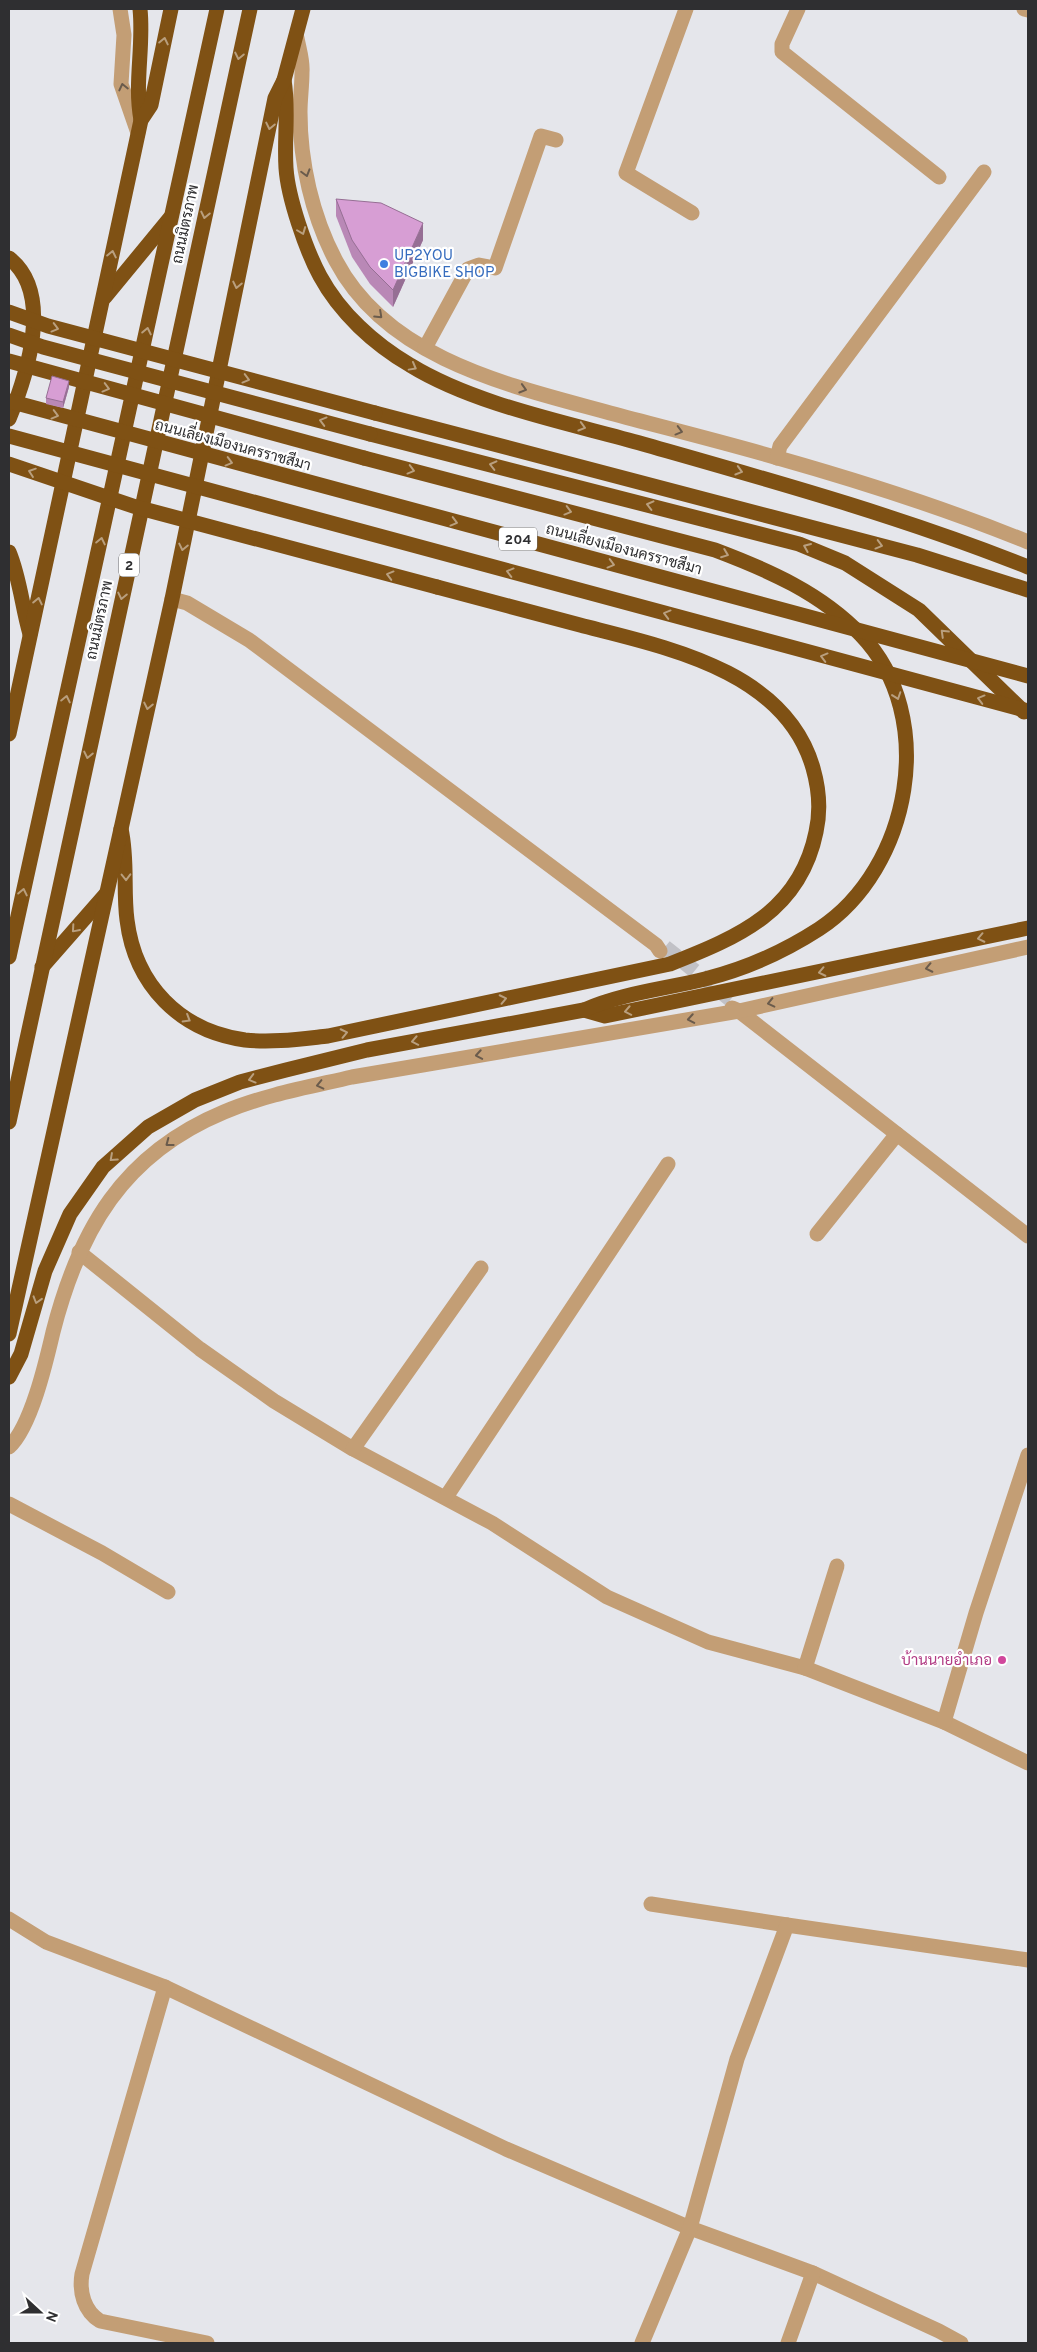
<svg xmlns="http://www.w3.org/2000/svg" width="1037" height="2352" viewBox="0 0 1037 2352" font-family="Overpass,Sarabun,sans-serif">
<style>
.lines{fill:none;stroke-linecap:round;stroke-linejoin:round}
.street-tunnel{stroke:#c1c1c6;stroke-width:15;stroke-dasharray:15 8;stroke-linecap:butt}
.street{stroke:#c39e75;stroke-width:15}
.highway{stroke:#7f5114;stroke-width:15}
.highway-bridge{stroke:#7f5114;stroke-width:15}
.wall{fill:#b988b6}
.shaded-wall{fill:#966f94}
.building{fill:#d79ed4;stroke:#966f94}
.oneway{stroke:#b99f7e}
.oneway2{stroke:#6a5b4c}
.shop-dot{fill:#3f7fe0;stroke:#fff;stroke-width:2}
.hotel-dot{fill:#d1479c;stroke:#fff;stroke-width:2}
.labels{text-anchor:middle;stroke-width:4.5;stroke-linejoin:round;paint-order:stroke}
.shield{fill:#fff;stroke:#6d6d6f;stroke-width:1}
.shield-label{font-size:14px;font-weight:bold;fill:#2f2f31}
.street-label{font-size:15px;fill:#2f2f31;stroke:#fff}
.shop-label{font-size:15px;fill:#366cbe;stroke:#fff;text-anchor:start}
.hotel-label{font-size:15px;fill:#b23c85;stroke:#fff;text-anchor:end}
</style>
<rect width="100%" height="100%" fill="#e5e6eb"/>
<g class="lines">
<!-- street-tunnel -->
<polyline class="street-tunnel" points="665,947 736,1004"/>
<!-- street -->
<g class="street">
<polyline points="120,9 124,35 121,84 138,133"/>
<polyline points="686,9 626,173 692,213"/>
<polyline points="798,9 782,44 782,52 939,177"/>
<polyline points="1024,9 1028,10"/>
<path d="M297 38C299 49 303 61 302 72 302 86 300 99 300 112 300 162 312 216 336 261 388 360 512 386 610 413 666 428 723 442 778 458 863 482 947 509 1028 542"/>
<polyline points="425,348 468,269 479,265 495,268 541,136 556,140"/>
<polyline points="777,458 780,446 984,172"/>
<polyline points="172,599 187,603 249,640 656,945 660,951"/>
<polyline points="732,1008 739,1011 1028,1236"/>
<polyline points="817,1234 897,1134"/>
<polyline points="79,1252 200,1349 274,1401 353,1449 492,1523 607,1597 708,1642 805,1668 944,1722 1028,1763"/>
<path d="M9 1447C31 1427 46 1362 53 1332 79 1230 123 1154 224 1112 264 1095 309 1087 352 1077L739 1011 1028 947"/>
<polyline points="353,1449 481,1268"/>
<polyline points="446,1497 668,1164"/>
<polyline points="9,1504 102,1553 168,1592"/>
<polyline points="805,1668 837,1566"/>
<polyline points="944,1722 976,1613 1028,1455"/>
<polyline points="651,1904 787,1925"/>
<polyline points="9,1919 46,1942 165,1987 506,2149 690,2228 813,2273 939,2331 961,2343"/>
<path d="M165 1987 82 2274C79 2292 84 2311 100 2321L207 2343"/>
<polyline points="642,2343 690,2228 737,2059 787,1925 1028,1960"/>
<polyline points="788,2343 813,2273"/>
</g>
<!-- highway -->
<g class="highway">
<path d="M140 9C144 46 134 83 141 120"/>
<path d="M284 80C289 109 284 139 286 168 288 198 306 250 320 276 340 313 374 344 410 365 475 405 569 423 643 444 773 481 903 517 1028 567"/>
<path d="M9 258C54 293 27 375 9 419"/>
<polyline points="105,297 170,218"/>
<polyline points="375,413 917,555 1028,590"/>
<polyline points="370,434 799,544 845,563 919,610 1024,712"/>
<path d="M9 552C20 578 22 607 30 634"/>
<polyline points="9,734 141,120 151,105 171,9"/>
<path d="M121 829C128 860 123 890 127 920 135 985 180 1031 245 1040 272 1043 300 1039 328 1036L670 964C739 937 800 911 816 832 821 810 819 789 813 768 785 670 665 647 580 625 532 612 485 600 437 587"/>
<polyline points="9,957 217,9"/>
<polyline points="42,967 106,894"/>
<polyline points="584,1010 605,1016 1028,928"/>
<polyline points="9,1122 250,9"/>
<polyline points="9,1334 172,599 275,98 284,80 303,9"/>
<path d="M9 1377 21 1354 45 1271 70 1214 103 1167 148 1127 195 1100 240 1082 286 1070 367 1050 584 1010C622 993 665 989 705 979 745 969 785 951 819 929 911 869 939 716 861 635 821 593 768 570 715 550L364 458"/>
</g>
<!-- highway-bridge -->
<g class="highway-bridge">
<polyline points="9,312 48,326 375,413"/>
<polyline points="9,335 43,347 370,434"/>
<polyline points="9,361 364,458"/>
<polyline points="9,401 1028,676"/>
<polyline points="9,436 1028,711"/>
<polyline points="9,464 136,507 437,587"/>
</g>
</g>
<!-- wall -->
<g class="wall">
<polygon points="336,199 423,240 393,307 370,284 352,257 336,216"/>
<polygon points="69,387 63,408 46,404 46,398"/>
</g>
<!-- shaded-wall -->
<g class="shaded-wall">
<polygon points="423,223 423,240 393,307 393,290"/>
<polygon points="69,381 69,387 63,408 63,402"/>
</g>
<!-- building -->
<g class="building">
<polygon points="336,199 381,203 423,223 393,290 370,267 352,240"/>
<polygon points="52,376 69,381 63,402 46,398"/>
</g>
<!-- one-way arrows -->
<defs><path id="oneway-chevron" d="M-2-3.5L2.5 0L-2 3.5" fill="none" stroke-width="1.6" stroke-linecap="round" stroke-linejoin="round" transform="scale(1.25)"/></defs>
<g class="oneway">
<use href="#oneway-chevron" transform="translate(164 41) rotate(-78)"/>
<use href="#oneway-chevron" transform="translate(239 56) rotate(102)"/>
<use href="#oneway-chevron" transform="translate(270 126) rotate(102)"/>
<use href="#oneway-chevron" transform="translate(205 215) rotate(102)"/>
<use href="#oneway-chevron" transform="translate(302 231) rotate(69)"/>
<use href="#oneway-chevron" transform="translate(112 254) rotate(-78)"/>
<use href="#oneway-chevron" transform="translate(237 285) rotate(102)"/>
<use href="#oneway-chevron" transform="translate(55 328) rotate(15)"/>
<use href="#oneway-chevron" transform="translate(147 331) rotate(-78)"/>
<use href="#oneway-chevron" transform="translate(413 367) rotate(29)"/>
<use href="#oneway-chevron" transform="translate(246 379) rotate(15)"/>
<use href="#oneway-chevron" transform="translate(106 388) rotate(15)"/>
<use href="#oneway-chevron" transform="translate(55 415) rotate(15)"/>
<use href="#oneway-chevron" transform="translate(323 421) rotate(-165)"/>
<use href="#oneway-chevron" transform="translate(582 427) rotate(16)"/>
<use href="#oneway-chevron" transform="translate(229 462) rotate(15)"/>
<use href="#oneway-chevron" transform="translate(493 465) rotate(-166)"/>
<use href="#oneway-chevron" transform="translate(411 470) rotate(15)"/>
<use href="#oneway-chevron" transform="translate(739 471) rotate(16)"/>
<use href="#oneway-chevron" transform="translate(32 472) rotate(-161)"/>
<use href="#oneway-chevron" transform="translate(650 505) rotate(-166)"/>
<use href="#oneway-chevron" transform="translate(568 511) rotate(15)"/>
<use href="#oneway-chevron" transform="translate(454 522) rotate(15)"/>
<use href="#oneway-chevron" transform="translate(101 541) rotate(-78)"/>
<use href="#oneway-chevron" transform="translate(879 545) rotate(15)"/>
<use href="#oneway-chevron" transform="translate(183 547) rotate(102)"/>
<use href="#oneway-chevron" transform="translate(807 547) rotate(-157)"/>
<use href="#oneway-chevron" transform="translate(725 554) rotate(21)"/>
<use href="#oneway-chevron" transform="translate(611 564) rotate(15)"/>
<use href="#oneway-chevron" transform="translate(510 572) rotate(-165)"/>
<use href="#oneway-chevron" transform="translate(390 575) rotate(-165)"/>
<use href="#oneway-chevron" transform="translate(122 596) rotate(102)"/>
<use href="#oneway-chevron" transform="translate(38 601) rotate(-78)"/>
<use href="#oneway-chevron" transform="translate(667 614) rotate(-165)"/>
<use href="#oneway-chevron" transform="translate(944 633) rotate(-136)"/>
<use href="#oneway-chevron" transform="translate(824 657) rotate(-165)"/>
<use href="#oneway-chevron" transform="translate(897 696) rotate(71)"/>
<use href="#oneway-chevron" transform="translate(66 699) rotate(-78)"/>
<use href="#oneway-chevron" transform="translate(981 699) rotate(-165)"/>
<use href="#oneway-chevron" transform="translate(148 706) rotate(102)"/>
<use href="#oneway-chevron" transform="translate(88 755) rotate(102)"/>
<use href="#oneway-chevron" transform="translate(126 877) rotate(89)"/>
<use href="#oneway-chevron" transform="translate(23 892) rotate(-78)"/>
<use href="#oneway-chevron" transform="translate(75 929) rotate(131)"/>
<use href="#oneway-chevron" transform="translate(981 938) rotate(168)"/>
<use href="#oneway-chevron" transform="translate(822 972) rotate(168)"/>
<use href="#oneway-chevron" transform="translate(503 999) rotate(-12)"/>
<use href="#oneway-chevron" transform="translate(628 1011) rotate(169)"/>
<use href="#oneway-chevron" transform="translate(187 1019) rotate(31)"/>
<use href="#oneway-chevron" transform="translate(344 1033) rotate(-12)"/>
<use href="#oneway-chevron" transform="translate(415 1041) rotate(169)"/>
<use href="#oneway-chevron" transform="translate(252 1079) rotate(165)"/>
<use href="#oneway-chevron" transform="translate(113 1158) rotate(138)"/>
<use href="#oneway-chevron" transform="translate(37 1300) rotate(107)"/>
</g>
<g class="oneway2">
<use href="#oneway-chevron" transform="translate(123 87) rotate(-103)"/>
<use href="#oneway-chevron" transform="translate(306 173) rotate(74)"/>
<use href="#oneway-chevron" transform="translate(379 315) rotate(43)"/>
<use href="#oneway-chevron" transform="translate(523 389) rotate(17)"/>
<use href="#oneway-chevron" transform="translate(679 431) rotate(15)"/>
<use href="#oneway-chevron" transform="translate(929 968) rotate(168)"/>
<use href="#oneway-chevron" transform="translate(771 1003) rotate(167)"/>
<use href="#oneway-chevron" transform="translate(691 1019) rotate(170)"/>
<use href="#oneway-chevron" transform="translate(479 1055) rotate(170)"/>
<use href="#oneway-chevron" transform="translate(320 1085) rotate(167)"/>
<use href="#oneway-chevron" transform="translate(169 1143) rotate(143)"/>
</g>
<!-- markers -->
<circle class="shop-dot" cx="384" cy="264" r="5"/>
<circle class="hotel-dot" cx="1002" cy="1660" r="5"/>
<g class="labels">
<!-- shield labels -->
<g class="shield">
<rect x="499" y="527.5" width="38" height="23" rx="4"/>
<rect x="119" y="553.5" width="20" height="23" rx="4"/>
</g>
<g class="shield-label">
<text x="518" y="544">204</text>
<text x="129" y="570">2</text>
</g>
<!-- street labels -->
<g class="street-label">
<text transform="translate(185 224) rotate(-78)" y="5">ถนนมิตรภาพ</text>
<text transform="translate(233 445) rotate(15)" y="5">ถนนเลี่ยงเมืองนครราชสีมา</text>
<text transform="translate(624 549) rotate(15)" y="5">ถนนเลี่ยงเมืองนครราชสีมา</text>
<text transform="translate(99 620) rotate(-78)" y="5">ถนนมิตรภาพ</text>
</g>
<!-- shop labels -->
<g class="shop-label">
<text x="394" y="260">UP2YOU<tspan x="394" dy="17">BIGBIKE SHOP</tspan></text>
</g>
<!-- hotel labels -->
<g class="hotel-label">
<text x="992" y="1665">บ้านนายอำเภอ</text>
</g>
</g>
<!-- border -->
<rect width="1037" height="2352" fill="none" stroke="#2f2f31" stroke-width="20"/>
<!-- north arrow -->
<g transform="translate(40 2312) rotate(111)" stroke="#ffffff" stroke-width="4" paint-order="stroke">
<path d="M0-4L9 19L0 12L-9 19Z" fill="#2f2f31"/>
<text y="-8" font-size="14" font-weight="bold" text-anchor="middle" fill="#2f2f31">N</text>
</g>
</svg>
